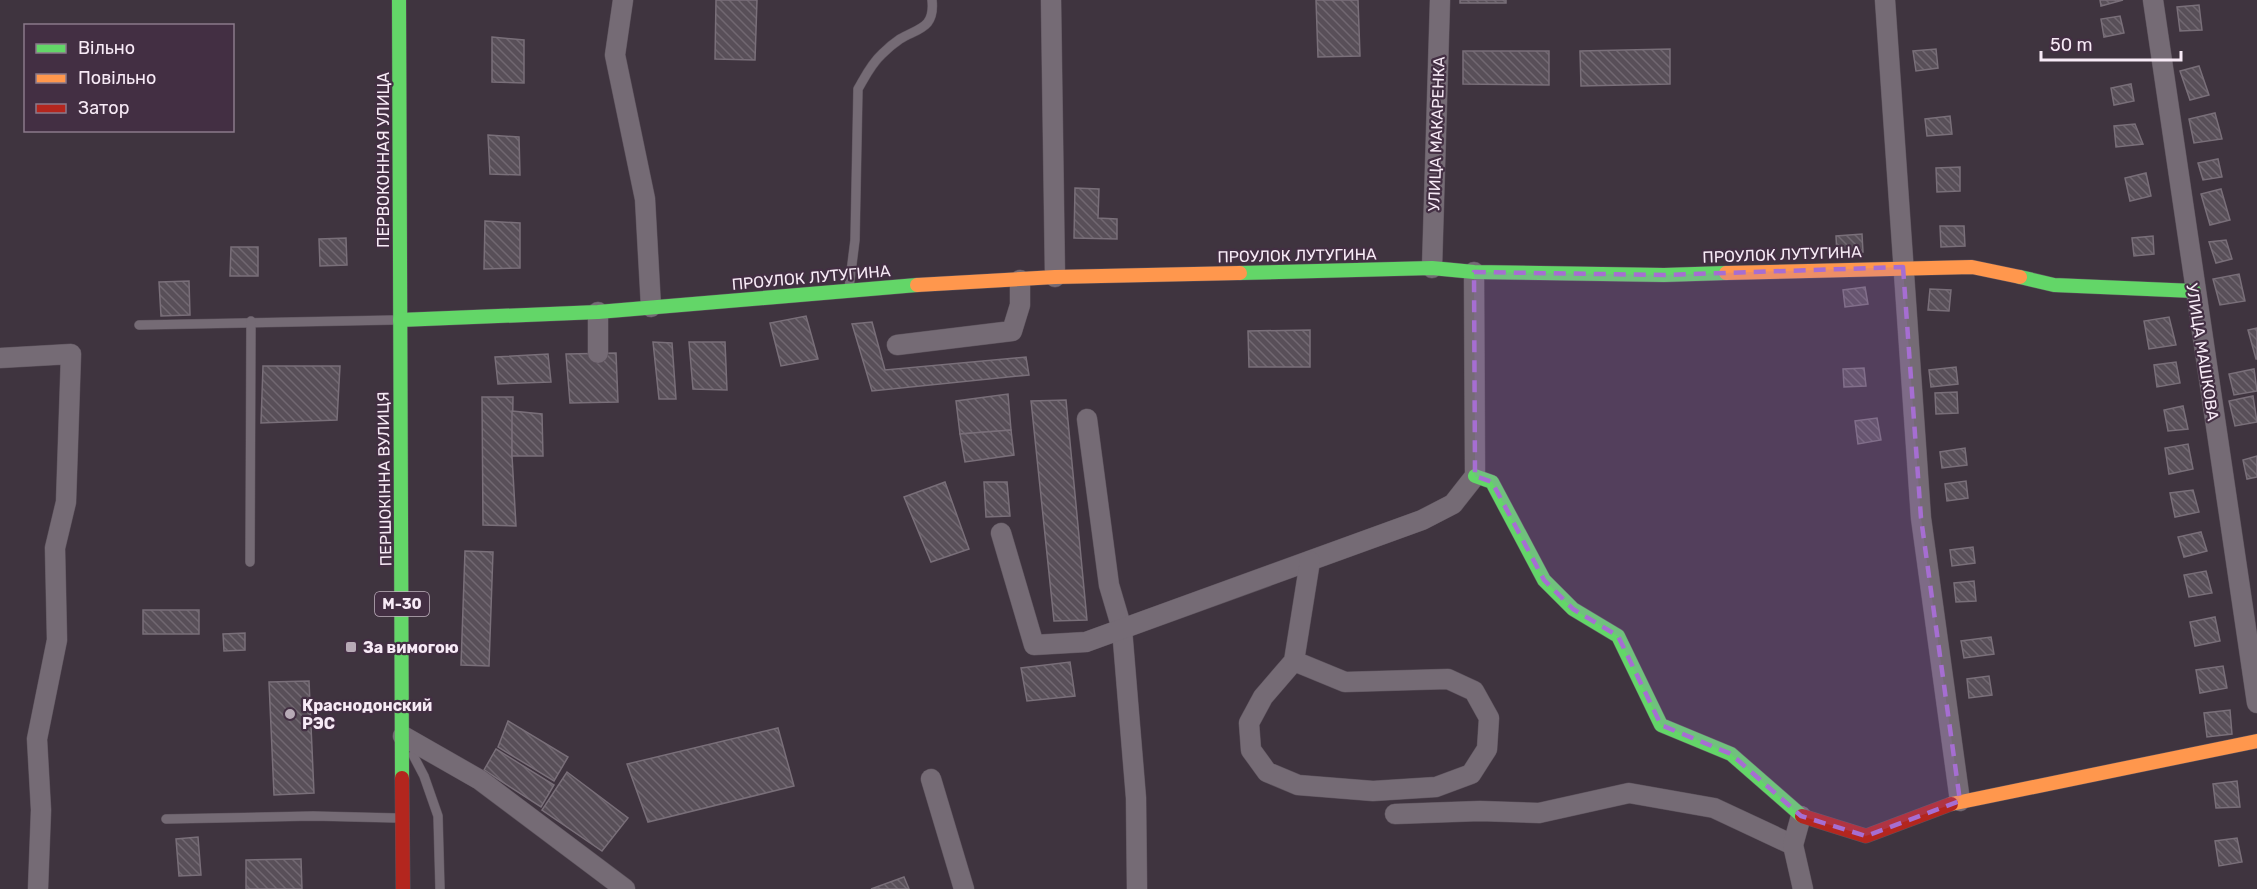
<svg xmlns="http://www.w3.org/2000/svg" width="2257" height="889" viewBox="0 0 2257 889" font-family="Rubik,sans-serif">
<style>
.building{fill:url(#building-back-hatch);stroke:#796f79;stroke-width:1.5}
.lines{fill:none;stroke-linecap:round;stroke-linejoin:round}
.lane-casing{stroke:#5c525c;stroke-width:10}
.street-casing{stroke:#5c525c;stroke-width:21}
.fast-casing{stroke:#5c525c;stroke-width:15}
.slow-casing{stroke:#5c525c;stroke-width:15}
.jam-casing{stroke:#5c525c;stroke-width:15}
.lane{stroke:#756b75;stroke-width:9}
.street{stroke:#756b75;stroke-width:20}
.fast{stroke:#63d668;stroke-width:14}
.slow{stroke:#ff974d;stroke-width:14}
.jam{stroke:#b3261e;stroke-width:14}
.marked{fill:#a66ed2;fill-opacity:0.2;stroke:#a66ed2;stroke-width:4.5;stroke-dasharray:12 8;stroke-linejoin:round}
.poi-dot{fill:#b7aab6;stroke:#432f43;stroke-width:2}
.labels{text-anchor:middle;stroke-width:4.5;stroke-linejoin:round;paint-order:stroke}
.shield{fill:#432f43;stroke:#c1b2c0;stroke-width:1.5}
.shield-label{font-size:15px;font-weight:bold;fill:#f7eaf6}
.street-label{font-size:16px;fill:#f7eaf6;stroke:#432f43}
.poi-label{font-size:16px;font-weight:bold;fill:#f7eaf6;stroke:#432f43;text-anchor:start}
</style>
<defs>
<pattern id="building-back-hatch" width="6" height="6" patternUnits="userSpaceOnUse" patternTransform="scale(1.5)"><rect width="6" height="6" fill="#584f58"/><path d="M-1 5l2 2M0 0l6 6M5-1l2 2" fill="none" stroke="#716871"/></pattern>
</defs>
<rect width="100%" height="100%" fill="#3f343f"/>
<!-- building -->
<g class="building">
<polygon points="716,0 757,0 755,60 715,59"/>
<polygon points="1316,0 1358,0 1360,56 1318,57"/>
<rect x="1460" y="0" width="46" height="3"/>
<polygon points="2100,0 2123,0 2101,6"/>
<polygon points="2199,5 2202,30 2180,31 2177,7"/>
<polygon points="2120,16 2124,33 2104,37 2101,19"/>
<polygon points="492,37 524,40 524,83 492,82"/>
<polygon points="1670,49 1670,84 1581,86 1580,51"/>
<polygon points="1936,49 1938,68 1916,71 1913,51"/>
<polygon points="1463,51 1549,51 1549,85 1463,84"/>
<polygon points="2199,66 2209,95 2190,100 2180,71"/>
<polygon points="2131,84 2134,101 2114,105 2111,88"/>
<polygon points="2215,113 2222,139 2194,143 2189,119"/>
<polygon points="1950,116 1952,134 1927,136 1925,119"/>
<polygon points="2135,124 2143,144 2116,147 2114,126"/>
<polygon points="488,135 519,137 520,175 490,174"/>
<polygon points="2218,159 2222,177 2203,180 2198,163"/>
<polygon points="1960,167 1960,191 1937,192 1936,168"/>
<polygon points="2146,173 2151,196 2130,201 2125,178"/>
<polygon points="1075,188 1099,189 1098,218 1117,219 1117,239 1074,238"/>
<polygon points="2221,189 2230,220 2210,225 2201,194"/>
<polygon points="485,221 520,223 520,268 484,269"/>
<polygon points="1940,226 1964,226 1965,246 1941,247"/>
<polygon points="1862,234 1863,252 1837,254 1836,236"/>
<polygon points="2153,236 2154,254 2134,256 2132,238"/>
<polygon points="346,238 347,265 320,266 319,239"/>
<polygon points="2226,240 2232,259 2216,263 2209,242"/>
<polygon points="231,247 258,247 258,276 230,276"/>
<polygon points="2239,274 2245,301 2220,305 2213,279"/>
<polygon points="189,281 190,315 161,316 159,282"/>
<polygon points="1865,287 1868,304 1845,307 1843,290"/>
<polygon points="1930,289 1951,290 1949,311 1928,310"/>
<polygon points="806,316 818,359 781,366 770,323"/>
<polygon points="2169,317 2176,345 2149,349 2144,321"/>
<polygon points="872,322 885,370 1026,357 1029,375 872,391 852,324"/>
<polygon points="2257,328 2257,359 2256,359 2248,330"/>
<polygon points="1310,330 1310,367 1249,367 1248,331"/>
<polygon points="653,342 672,343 676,399 659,399"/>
<polygon points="689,342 725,342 727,390 693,389"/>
<polygon points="616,353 618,402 570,403 566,354"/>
<polygon points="548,354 551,382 498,384 495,357"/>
<polygon points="2176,362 2180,383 2157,387 2154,365"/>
<polygon points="263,366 340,366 337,420 261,423"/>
<polygon points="1956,367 1958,384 1931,387 1929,370"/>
<polygon points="1864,368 1866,386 1844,387 1843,369"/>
<polygon points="2254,369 2257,391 2234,395 2229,374"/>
<polygon points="1957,392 1958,413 1936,414 1935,393"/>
<polygon points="1008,394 1011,430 960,434 956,401"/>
<polygon points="2253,396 2257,422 2235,426 2229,401"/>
<polygon points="482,397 513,397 512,456 516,526 483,525"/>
<polygon points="1066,400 1087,620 1054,621 1031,401"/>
<polygon points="2183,406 2188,429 2168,431 2164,410"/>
<polygon points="512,411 542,414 543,456 512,456"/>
<polygon points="1877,418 1881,440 1858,444 1855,421"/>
<polygon points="1011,430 1014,455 965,462 960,434"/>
<polygon points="2188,444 2193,469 2169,474 2165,448"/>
<polygon points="1965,448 1967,465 1942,468 1940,452"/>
<polygon points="2257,456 2257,477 2247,479 2243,460"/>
<polygon points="1966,481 1968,498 1947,501 1945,484"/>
<polygon points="945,482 969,549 931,562 904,497"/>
<polygon points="984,482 1007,482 1010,516 986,517"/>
<polygon points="2193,490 2199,512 2175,517 2170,493"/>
<polygon points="2201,532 2207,551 2184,557 2178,537"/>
<polygon points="1973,547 1975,563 1952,566 1950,550"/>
<polygon points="465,551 493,552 489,666 461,665"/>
<polygon points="2206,571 2212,593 2189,597 2184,575"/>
<polygon points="1974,581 1976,601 1956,602 1954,583"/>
<rect x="143" y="610" width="56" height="24"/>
<polygon points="2215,617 2220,641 2195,646 2190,622"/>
<polygon points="245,633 245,650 224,651 223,634"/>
<polygon points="1991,637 1994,654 1964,658 1961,641"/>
<polygon points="1070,662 1075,696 1027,701 1021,668"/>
<polygon points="2223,666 2227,688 2200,693 2196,670"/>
<polygon points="1989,676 1992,695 1969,698 1967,679"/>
<polygon points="309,681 314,793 274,795 269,682"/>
<polygon points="2230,710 2232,734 2207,737 2204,713"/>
<polygon points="508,721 568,757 554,781 498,747"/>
<polygon points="778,728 794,786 648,822 627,764"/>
<polygon points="496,749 554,785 541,807 484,770"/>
<polygon points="567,772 628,818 602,851 542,810"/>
<polygon points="2237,781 2240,807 2216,808 2213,784"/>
<polygon points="198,837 201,875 179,876 176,839"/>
<polygon points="2237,838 2242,862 2219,866 2215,841"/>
<polygon points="301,859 302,889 246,889 246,860"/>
<polygon points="904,877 909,889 871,889"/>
</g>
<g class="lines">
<defs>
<g id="lane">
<path d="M849 288 855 240 858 89C865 77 871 64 882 54 887 49 894 43 900 39 919 28 935 28 932 0"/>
<polyline points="139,325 394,320"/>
<polyline points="250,562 251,321"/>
<polyline points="413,755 424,776 438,816 440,889"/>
<polyline points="166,819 313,816 397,818"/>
</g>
<g id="street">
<polyline points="623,0 615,55 645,199 651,307"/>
<polyline points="1051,0 1055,277"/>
<polyline points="1885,0 1921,518 1960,801"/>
<polyline points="2153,0 2257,703"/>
<polyline points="1432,268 1440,0"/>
<polyline points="897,345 1012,331 1020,305 1020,280"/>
<polyline points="598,353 598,312"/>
<polyline points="0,358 71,354 66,502 55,548 57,640 37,739 41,810 38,889"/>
<polyline points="1087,419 1109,585 1122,629 1136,798 1137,889"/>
<polyline points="1001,533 1034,645 1086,642 1422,520 1453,504 1475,476 1474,272"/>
<polyline points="1294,661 1345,682 1448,679 1474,691 1489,718 1487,749 1471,774 1436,787 1373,791 1298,785 1267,772 1251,750 1249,723 1263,697 1294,661 1310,561"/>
<polyline points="403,736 480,780 625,889"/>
<polyline points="931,779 964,889"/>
<polyline points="1395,814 1480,811 1539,813 1629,793 1714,808 1793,845"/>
<polyline points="1801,816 1793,845 1803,889"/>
</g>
<g id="fast">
<polyline points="399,0 402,778"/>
<polyline points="1240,273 1432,268 1474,272 1664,275 1726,273"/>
<polyline points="2020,277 2054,285 2194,291"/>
<polyline points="400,320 598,312 917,285"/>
<polyline points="1475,476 1492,482 1544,580 1573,609 1618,636 1661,725 1731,754 1802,816"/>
</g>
<g id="slow">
<polyline points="1726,273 1972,267 2020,277"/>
<polyline points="917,285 1055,277 1240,273"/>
<polyline points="1951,804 2257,741"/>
</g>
<g id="jam">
<polyline points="402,778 403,889"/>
<polyline points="1802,816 1866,836 1951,804"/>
</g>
</defs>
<!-- lane casing -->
<use href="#lane" class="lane-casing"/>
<!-- street casing -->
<use href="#street" class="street-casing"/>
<!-- fast casing -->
<use href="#fast" class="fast-casing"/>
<!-- slow casing -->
<use href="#slow" class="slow-casing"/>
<!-- jam casing -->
<use href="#jam" class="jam-casing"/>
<!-- lane -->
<use href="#lane" class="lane"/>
<!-- street -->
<use href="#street" class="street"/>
<!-- fast -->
<use href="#fast" class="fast"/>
<!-- slow -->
<use href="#slow" class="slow"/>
<!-- jam -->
<use href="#jam" class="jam"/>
</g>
<!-- marked area -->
<path class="marked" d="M1903 267 1921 518 1960 801 1866 836 1801 816 1731 754 1661 725 1618 636 1573 609 1544 580 1492 482 1475 476 1474 272 1664 275Z"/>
<!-- markers -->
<g class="poi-dot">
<rect x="345" y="641" width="12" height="12" rx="3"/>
<circle cx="290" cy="714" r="6"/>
</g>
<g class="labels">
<!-- shield labels -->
<rect class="shield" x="375" y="592" width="54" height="24" rx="4.5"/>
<g class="shield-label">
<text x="402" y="609">М-30</text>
</g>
<!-- street labels -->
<g class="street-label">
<text transform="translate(1436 134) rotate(-88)" y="6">УЛИЦА МАКАРЕНКА</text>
<text transform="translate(383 160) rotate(-90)" y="6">ПЕРВОКОННАЯ УЛИЦА</text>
<text transform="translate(1782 254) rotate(-2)" y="6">ПРОУЛОК ЛУТУГИНА</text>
<text transform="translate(1297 255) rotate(-1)" y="6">ПРОУЛОК ЛУТУГИНА</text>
<text transform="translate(811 277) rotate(-5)" y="6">ПРОУЛОК ЛУТУГИНА</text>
<text transform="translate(2203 352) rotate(81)" y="6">УЛИЦА МАШКОВА</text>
<text transform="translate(384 479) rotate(-91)" y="6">ПЕРШОКІННА ВУЛИЦЯ</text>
</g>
<!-- poi labels -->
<g class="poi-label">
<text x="363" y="653">За вимогою</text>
<text x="302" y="711">Краснодонский<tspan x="302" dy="18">РЭС</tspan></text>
</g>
</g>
<!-- legend -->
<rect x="24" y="24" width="210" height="108" fill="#432f43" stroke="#8b7a8b" stroke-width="1.5"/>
<rect x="36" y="44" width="30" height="9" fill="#63d668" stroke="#8b7a8b" stroke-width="1.5"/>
<text x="78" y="54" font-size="18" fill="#f7eaf6">Вільно</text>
<rect x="36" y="74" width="30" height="9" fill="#ff974d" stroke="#8b7a8b" stroke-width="1.5"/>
<text x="78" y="84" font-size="18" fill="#f7eaf6">Повільно</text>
<rect x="36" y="104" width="30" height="9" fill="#b3261e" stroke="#8b7a8b" stroke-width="1.5"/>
<text x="78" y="114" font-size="18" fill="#f7eaf6">Затор</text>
<!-- scale -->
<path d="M2041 51v9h140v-9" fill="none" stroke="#f7eaf6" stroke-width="3"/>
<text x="2050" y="51" font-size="18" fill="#f7eaf6" stroke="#432f43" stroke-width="4.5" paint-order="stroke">50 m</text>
</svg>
